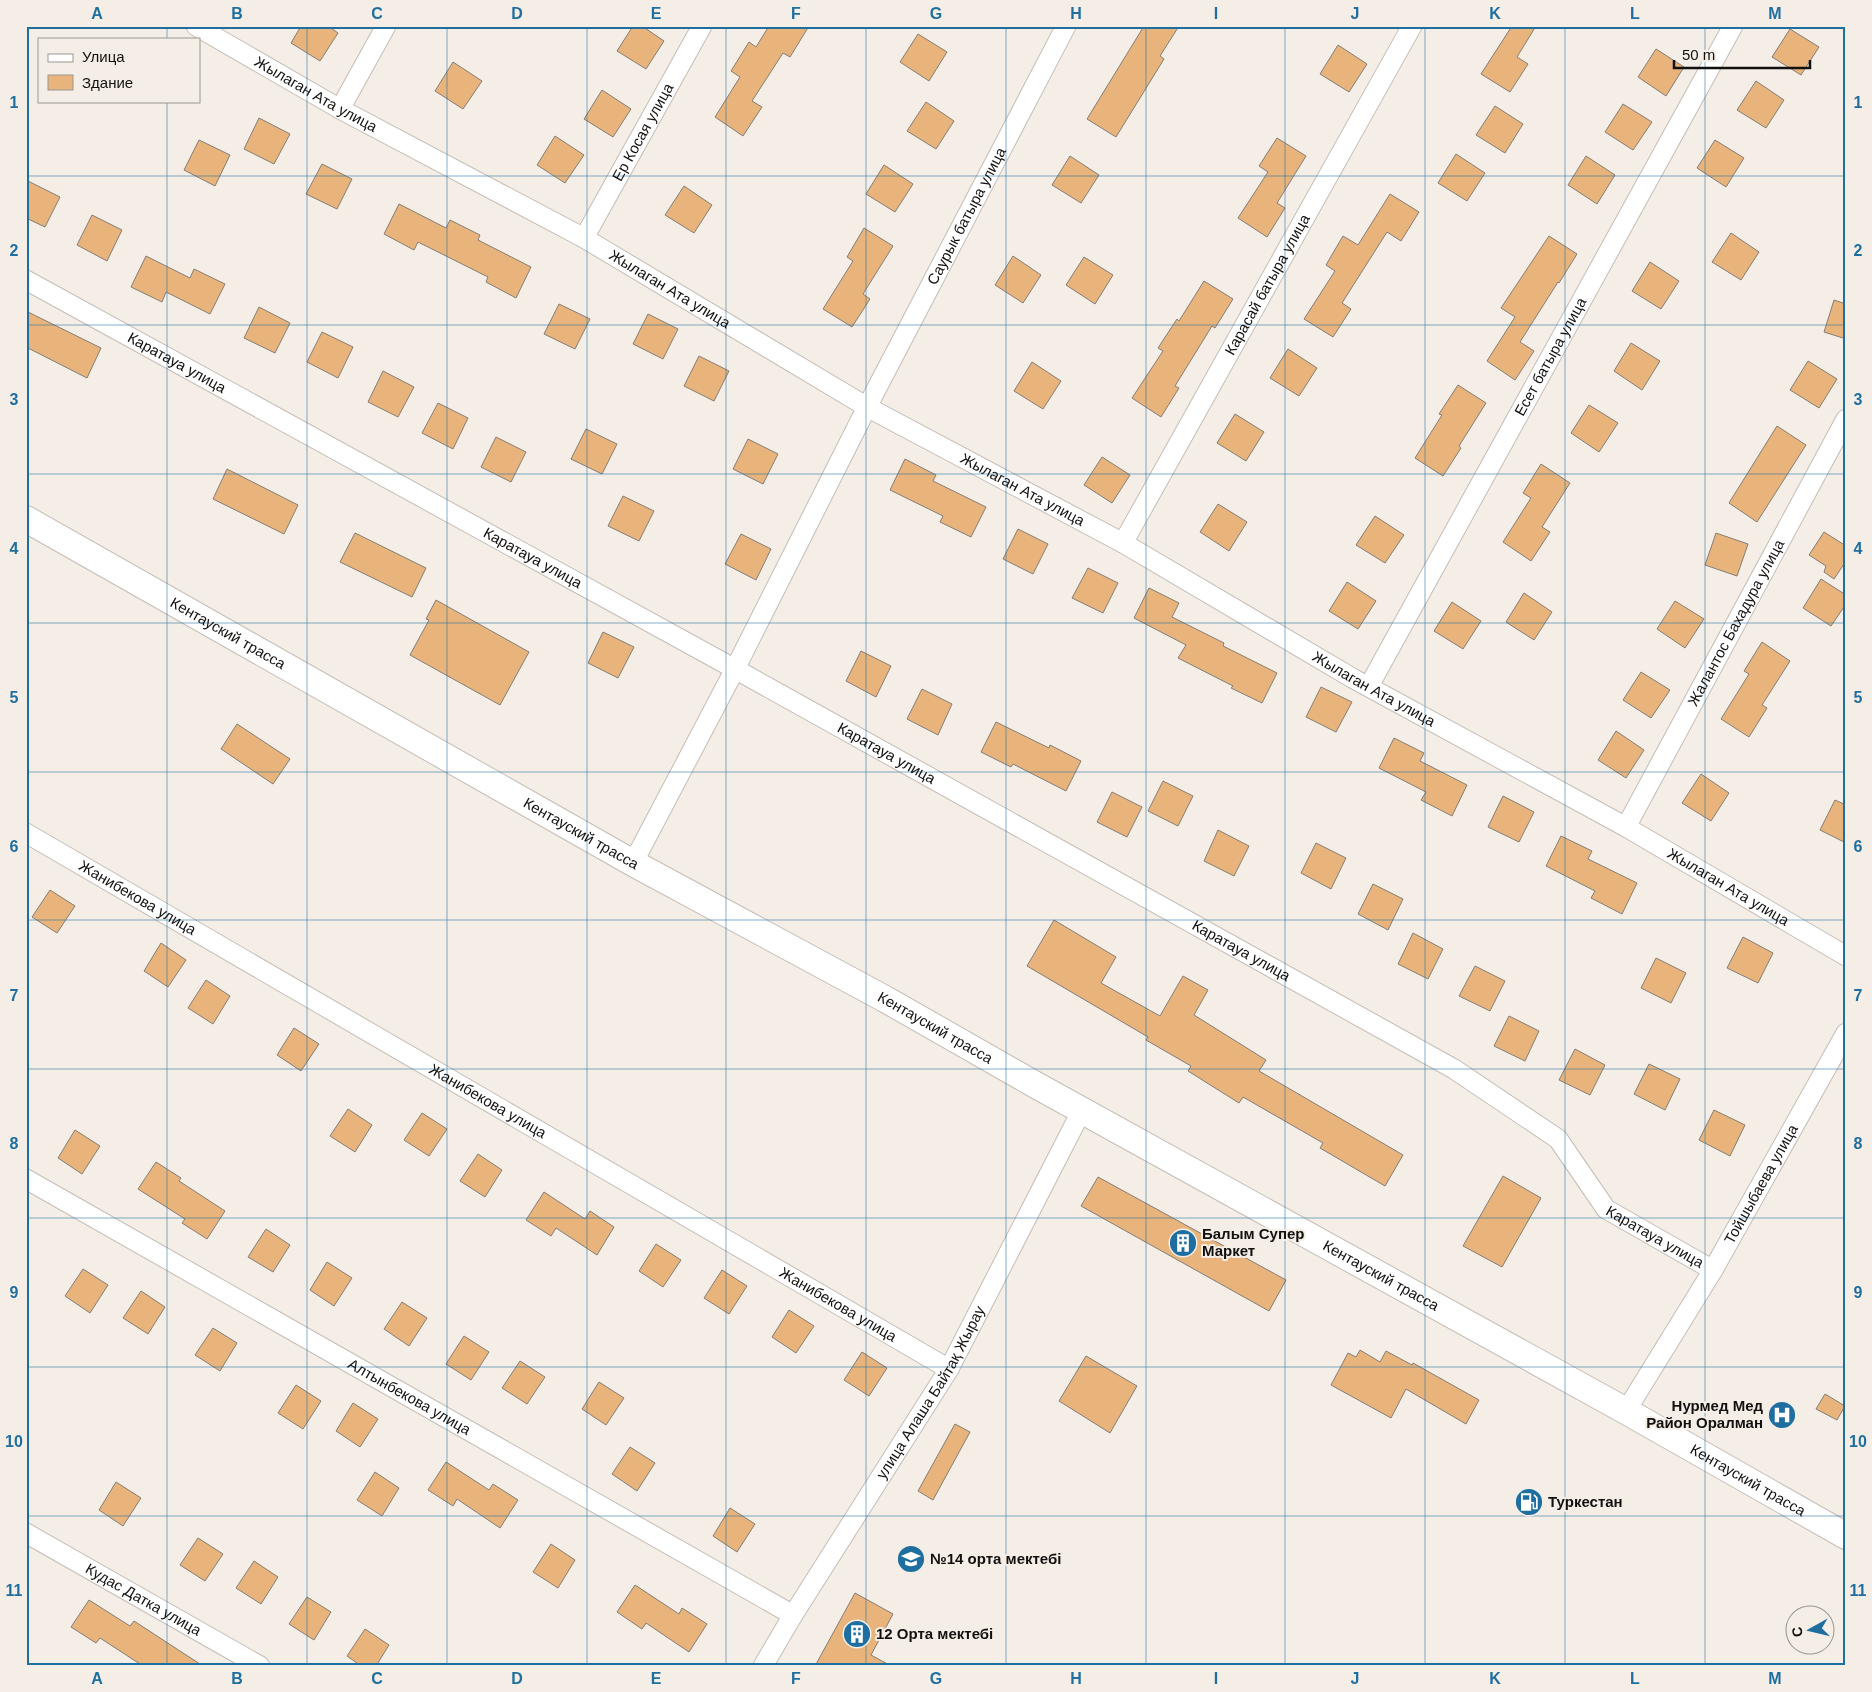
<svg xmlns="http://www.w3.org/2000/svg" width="1872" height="1692" viewBox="0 0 1872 1692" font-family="Arial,sans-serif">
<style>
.building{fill:#e8b47c;stroke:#847d77}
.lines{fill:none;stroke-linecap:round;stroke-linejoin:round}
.street-casing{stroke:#c4bdb6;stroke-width:21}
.secondary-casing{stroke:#c4bdb6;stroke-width:28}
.street{stroke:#fff;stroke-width:19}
.secondary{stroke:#fff;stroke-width:26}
.grid{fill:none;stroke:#1f6ea0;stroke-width:1;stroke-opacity:0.55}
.labels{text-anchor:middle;stroke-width:4;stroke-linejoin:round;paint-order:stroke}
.street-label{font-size:15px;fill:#13110f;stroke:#f5eee7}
.poi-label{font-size:15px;font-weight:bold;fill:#13110f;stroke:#f5eee7;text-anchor:start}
.neatline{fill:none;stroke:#1f6ea0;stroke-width:2}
.grid-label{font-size:16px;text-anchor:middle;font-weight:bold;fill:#1f6ea0}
</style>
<rect width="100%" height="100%" fill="#f5eee7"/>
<!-- building -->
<g class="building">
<polygon points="301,26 328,26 338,33 320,61 291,43"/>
<polygon points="633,26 642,26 664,41 646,69 617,51"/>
<polygon points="769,26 809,26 790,57 783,53 752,101 762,107 743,136 715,117 740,77 731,71 749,42 756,47"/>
<polygon points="1144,26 1179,26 1160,56 1164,59 1116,137 1087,119"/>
<polygon points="1512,26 1536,26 1517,57 1528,64 1510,92 1481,74"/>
<polygon points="1790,29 1819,47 1801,75 1772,57"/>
<polygon points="918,34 947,52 929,81 900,62"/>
<polygon points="1338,45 1367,64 1349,92 1320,74"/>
<polygon points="1656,49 1684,67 1666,96 1638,77"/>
<polygon points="453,62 482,81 463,109 435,91"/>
<polygon points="1756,81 1784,100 1766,128 1737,110"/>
<polygon points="602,90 631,109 613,137 584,119"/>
<polygon points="926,102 954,121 936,149 907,131"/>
<polygon points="1623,104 1652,122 1633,150 1605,132"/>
<polygon points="1495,106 1523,124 1505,153 1476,135"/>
<polygon points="259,118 290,134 274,164 244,149"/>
<polygon points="555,136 584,155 565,183 537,165"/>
<polygon points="1277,138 1306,156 1277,203 1285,208 1267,237 1238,218 1268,172 1259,166"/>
<polygon points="199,140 230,155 215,186 184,170"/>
<polygon points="1715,140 1744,158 1726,187 1697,168"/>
<polygon points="1456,154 1485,173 1467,201 1438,183"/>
<polygon points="1070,156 1099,175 1081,203 1052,185"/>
<polygon points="1586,156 1615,175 1597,204 1568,185"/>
<polygon points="322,164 352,179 337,209 306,194"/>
<polygon points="884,165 913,184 895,212 866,194"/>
<polygon points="26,180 60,197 45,227 26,218"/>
<polygon points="684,186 712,205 694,233 665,215"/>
<polygon points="1390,194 1419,212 1401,241 1387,232 1342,303 1351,309 1333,337 1304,319 1335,271 1326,265 1343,236 1358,245"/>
<polygon points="399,204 446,228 450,220 480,235 478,240 531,267 516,298 486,282 488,277 418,242 414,250 384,234"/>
<polygon points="92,215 122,230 107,261 77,245"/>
<polygon points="864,228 893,246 863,294 870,299 852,327 823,309 853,261 847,257"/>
<polygon points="1731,233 1759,252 1741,280 1712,262"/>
<polygon points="1549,236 1577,254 1559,283 1558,282 1520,342 1534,351 1515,380 1487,361 1515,317 1501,308"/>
<polygon points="146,256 190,278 194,269 225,284 210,314 166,292 162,302 131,287"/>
<polygon points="1013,256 1041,275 1023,303 995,285"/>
<polygon points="1084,257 1113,275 1095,304 1066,285"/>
<polygon points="1650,262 1679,281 1661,309 1632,291"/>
<polygon points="1204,281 1233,299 1215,328 1212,326 1175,386 1179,388 1161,417 1132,398 1163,351 1158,348 1177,319 1179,321"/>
<polygon points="1834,300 1846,304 1846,339 1824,332"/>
<polygon points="559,304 590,319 575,349 544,334"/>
<polygon points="259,307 290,323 275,353 244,338"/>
<polygon points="26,311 101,348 87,378 26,347"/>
<polygon points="648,314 678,329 663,359 633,344"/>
<polygon points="322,332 353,347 338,378 307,362"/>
<polygon points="1631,343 1660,361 1642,390 1614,371"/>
<polygon points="1288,349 1317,368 1299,396 1270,378"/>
<polygon points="699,356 729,371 714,401 684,386"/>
<polygon points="1808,361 1837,379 1819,408 1790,390"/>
<polygon points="1032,362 1061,381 1043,409 1014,391"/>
<polygon points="383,371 414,387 398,417 368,402"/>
<polygon points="1458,385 1486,403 1459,446 1461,448 1443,476 1415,458 1442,415 1439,414"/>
<polygon points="438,403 468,418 453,449 422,433"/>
<polygon points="1589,405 1618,423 1599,452 1571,433"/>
<polygon points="1235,414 1264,432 1246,461 1217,443"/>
<polygon points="1777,426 1806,445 1757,522 1729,503"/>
<polygon points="586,429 617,444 602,474 571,459"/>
<polygon points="496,437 526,452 511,482 481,467"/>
<polygon points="748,439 778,454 763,484 733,469"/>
<polygon points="1102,457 1130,475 1112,503 1084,485"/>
<polygon points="905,459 936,475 933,481 986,507 971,537 940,522 943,516 890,490"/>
<polygon points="1541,464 1570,483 1542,527 1550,532 1531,561 1503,542 1531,498 1523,493"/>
<polygon points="227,469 298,505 284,534 213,499"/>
<polygon points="623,496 654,511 639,541 608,526"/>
<polygon points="1218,504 1247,522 1229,551 1200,532"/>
<polygon points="1375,516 1404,535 1385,563 1356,545"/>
<polygon points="1018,529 1048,544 1033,574 1003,559"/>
<polygon points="1824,532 1846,546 1846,561 1834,579 1824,572 1826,566 1809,555"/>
<polygon points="355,533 426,568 412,597 340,562"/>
<polygon points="1716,533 1748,544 1737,576 1705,565"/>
<polygon points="741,534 771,549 756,580 725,564"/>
<polygon points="1088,568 1118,583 1103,613 1072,598"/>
<polygon points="1821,579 1846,595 1846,604 1831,626 1803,608"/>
<polygon points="1347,582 1376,601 1358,629 1329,611"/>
<polygon points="1149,588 1179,603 1172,617 1224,643 1223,646 1277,673 1262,703 1231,688 1233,686 1178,658 1186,645 1134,618"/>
<polygon points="1524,593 1552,612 1534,640 1506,622"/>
<polygon points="436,600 529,652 500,705 410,655 429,620 426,619"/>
<polygon points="1675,601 1704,619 1685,648 1657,629"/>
<polygon points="1452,602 1481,621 1463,649 1434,631"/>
<polygon points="603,632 634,647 618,678 588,663"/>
<polygon points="1762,642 1790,661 1762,705 1767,708 1749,737 1721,719 1749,674 1744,671"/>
<polygon points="861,651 891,666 876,697 846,681"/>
<polygon points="1641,672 1670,690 1651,718 1623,700"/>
<polygon points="1321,687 1352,702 1336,732 1306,717"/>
<polygon points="922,689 952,704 938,735 907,719"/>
<polygon points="996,722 1049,748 1050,745 1081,761 1066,791 1013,764 1011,767 981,752"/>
<polygon points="237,724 290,759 273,784 221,749"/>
<polygon points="1616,731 1644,750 1626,778 1598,760"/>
<polygon points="1394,738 1424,753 1420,761 1467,785 1452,816 1421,800 1426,792 1379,768"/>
<polygon points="1701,774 1729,793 1711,821 1682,803"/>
<polygon points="1163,781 1193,796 1178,826 1148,811"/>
<polygon points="1112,792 1142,807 1127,837 1097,822"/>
<polygon points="1503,796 1534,812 1519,842 1488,827"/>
<polygon points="1835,800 1846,805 1846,843 1820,830"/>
<polygon points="1218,830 1249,846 1234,876 1204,861"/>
<polygon points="1561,836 1592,851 1588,859 1637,883 1622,914 1591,898 1595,891 1546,866"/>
<polygon points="1316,843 1346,858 1331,889 1301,873"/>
<polygon points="1373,884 1403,899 1388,930 1358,914"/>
<polygon points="50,890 75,906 57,933 32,917"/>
<polygon points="1054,920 1116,957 1101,983 1160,1016 1183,976 1208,990 1194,1015 1266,1060 1259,1071 1403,1155 1385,1186 1320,1148 1323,1143 1243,1097 1239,1103 1188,1071 1191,1066 1146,1040 1148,1037 1027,966"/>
<polygon points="1413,933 1443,949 1428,979 1398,964"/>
<polygon points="1743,937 1773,953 1758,983 1727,968"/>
<polygon points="161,943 186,960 168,987 144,971"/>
<polygon points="1656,958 1686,973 1671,1003 1641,988"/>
<polygon points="1475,966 1505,981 1490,1011 1459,996"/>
<polygon points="206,980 230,996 213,1024 188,1008"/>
<polygon points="1509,1016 1539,1031 1525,1061 1494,1046"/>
<polygon points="294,1028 319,1044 301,1071 277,1055"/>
<polygon points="1575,1049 1605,1065 1590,1095 1559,1080"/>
<polygon points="1649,1064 1680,1079 1665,1110 1634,1094"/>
<polygon points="348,1109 372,1125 355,1152 330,1136"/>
<polygon points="1714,1110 1745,1125 1730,1156 1699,1140"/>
<polygon points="422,1113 447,1129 429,1156 404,1140"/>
<polygon points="75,1130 100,1146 82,1174 58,1158"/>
<polygon points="478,1154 502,1170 485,1197 460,1181"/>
<polygon points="156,1162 181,1178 179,1181 225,1211 207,1239 182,1223 185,1219 138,1189"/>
<polygon points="1503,1176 1541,1198 1502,1267 1463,1246"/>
<polygon points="1098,1177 1286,1280 1269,1311 1081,1206"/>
<polygon points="544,1192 585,1219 590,1211 614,1227 597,1255 556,1228 551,1236 526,1220"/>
<polygon points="266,1229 290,1245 273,1272 248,1257"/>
<polygon points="656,1244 681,1260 663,1287 639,1271"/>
<polygon points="327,1262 352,1278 334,1306 310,1290"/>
<polygon points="83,1269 108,1285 90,1313 65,1296"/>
<polygon points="722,1270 747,1286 729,1314 704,1298"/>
<polygon points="141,1291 165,1307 148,1334 123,1318"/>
<polygon points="402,1302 427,1318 409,1346 384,1329"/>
<polygon points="789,1310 814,1326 796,1353 772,1337"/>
<polygon points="213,1328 237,1343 220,1371 195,1355"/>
<polygon points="464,1336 489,1352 471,1380 446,1364"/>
<polygon points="1360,1350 1380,1362 1386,1351 1412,1365 1413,1363 1479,1400 1466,1424 1406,1389 1391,1418 1331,1385 1348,1353 1356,1357"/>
<polygon points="862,1352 887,1368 869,1396 844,1380"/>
<polygon points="1086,1356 1137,1386 1110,1433 1059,1401"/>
<polygon points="520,1361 545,1377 527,1404 502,1388"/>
<polygon points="599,1382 624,1398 606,1425 582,1409"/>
<polygon points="296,1385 321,1401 303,1429 278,1413"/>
<polygon points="1825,1394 1845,1406 1837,1420 1816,1409"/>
<polygon points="353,1403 378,1419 360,1447 336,1431"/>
<polygon points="955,1424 970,1432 933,1500 918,1491"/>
<polygon points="630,1447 655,1463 637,1491 612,1474"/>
<polygon points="446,1462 489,1490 493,1484 518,1500 500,1528 457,1499 453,1506 428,1490"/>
<polygon points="375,1472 399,1488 382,1516 357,1500"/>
<polygon points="116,1482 141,1498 123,1526 99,1510"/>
<polygon points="730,1508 755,1524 737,1552 713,1536"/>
<polygon points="198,1538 223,1554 205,1581 180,1565"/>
<polygon points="551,1544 575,1560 558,1588 533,1572"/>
<polygon points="254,1561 278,1577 261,1604 236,1588"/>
<polygon points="635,1585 679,1614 682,1608 707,1624 689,1652 646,1623 642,1629 617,1612"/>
<polygon points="855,1593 893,1614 871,1655 891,1666 815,1666"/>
<polygon points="307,1597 331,1612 314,1640 289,1624"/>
<polygon points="89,1600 130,1626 134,1621 203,1666 143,1666 100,1638 96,1643 71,1627"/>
<polygon points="365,1629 389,1645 376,1666 361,1666 347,1656"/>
</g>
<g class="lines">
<defs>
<g id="street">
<path id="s1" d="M196 26 340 109 584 238 867 407 1123 543 1354 679 1626 827 1846 956"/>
<polyline points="340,109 386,26"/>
<path id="s2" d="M584 238 702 26"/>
<path id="s3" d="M26 280 735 669 1454 1069 1558 1139 1606 1209 1713 1270"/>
<path id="s4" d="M1123 543 1412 26"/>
<path id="s5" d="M1369 686 1733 26"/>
<path id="s6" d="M1626 827 1846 419"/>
<path id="s7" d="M26 833 949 1369"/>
<path id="s8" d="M633 863 735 669 867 407 1066 26"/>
<path id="s9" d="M26 1179 793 1615"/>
<path id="s10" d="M1626 1411 1713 1270 1846 1033"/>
<path id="s11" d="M26 1533 260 1666"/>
<path id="s12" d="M763 1666 793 1615 949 1369 1082 1110"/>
</g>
<g id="secondary">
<path id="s13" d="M26 519 633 863 885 999 1034 1084 1626 1411 1846 1536"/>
</g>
</defs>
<!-- street casing -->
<use href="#street" class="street-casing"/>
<!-- secondary casing -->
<use href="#secondary" class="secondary-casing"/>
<!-- street -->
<use href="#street" class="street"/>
<!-- secondary -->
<use href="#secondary" class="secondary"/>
</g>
<!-- grid -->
<path class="grid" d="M167 26V39M307 26V1666M447 26V1666M587 26V1666M726 26V1666M866 26V1666M1006 26V1666M1146 26V1666M1285 26V1666M1425 26V1666M1565 26V1666M1705 26V1666M167 101V1666M26 176H1846M26 325H1846M26 474H1846M26 623H1846M26 772H1846M26 920H1846M26 1069H1846M26 1218H1846M26 1367H1846M26 1516H1846"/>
<!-- icons -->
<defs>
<symbol id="building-disc" viewBox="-11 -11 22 22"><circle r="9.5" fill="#1f6ea0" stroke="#f5eee7"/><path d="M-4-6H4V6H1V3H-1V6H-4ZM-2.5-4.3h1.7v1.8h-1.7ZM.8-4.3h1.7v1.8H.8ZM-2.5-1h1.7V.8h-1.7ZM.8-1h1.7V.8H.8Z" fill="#fff"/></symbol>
<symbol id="hospital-disc" viewBox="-11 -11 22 22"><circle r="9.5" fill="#1f6ea0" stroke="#f5eee7"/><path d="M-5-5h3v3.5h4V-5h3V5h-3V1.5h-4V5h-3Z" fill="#fff"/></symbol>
<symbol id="fuel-disc" viewBox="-11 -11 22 22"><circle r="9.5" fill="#1f6ea0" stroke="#f5eee7"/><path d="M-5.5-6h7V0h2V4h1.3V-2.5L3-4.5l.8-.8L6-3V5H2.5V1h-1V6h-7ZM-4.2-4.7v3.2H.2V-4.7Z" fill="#fff"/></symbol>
<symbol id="school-disc" viewBox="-11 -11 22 22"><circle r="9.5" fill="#1f6ea0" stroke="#f5eee7"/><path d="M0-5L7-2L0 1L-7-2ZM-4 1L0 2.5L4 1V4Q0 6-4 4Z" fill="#fff"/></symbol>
</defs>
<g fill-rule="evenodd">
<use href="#building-disc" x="1167" y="1227" width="32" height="32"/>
<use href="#hospital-disc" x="1766" y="1399" width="32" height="32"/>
<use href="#fuel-disc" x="1513" y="1486" width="32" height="32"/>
<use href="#school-disc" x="895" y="1543" width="32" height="32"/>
<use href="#building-disc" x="841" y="1618" width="32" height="32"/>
</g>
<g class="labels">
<!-- street labels -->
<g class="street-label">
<text dy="5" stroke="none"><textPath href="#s1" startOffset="138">Жылаган Ата улица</textPath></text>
<text dy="5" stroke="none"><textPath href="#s2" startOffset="121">Ер Косая улица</textPath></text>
<text dy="5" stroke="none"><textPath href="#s8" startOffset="728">Саурык батыра улица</textPath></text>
<text dy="5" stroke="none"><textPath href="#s4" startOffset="296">Карасай батыра улица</textPath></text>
<text dy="5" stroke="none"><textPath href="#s1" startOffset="542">Жылаган Ата улица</textPath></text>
<text dy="5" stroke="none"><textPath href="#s5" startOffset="376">Есет батыра улица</textPath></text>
<text dy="5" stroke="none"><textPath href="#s3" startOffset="172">Каратауа улица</textPath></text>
<text dy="5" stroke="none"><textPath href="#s1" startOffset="948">Жылаган Ата улица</textPath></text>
<text dy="5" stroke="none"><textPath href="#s3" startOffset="578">Каратауа улица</textPath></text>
<text dy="5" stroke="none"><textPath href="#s6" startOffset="232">Жалантос Бахадура улица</textPath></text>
<text dy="5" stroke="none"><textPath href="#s13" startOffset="232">Кентауский трасса</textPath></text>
<text dy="5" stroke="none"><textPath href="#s1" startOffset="1352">Жылаган Ата улица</textPath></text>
<text dy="5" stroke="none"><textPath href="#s3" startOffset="982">Каратауа улица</textPath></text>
<text dy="5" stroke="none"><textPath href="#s13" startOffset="638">Кентауский трасса</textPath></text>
<text dy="5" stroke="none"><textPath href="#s1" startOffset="1758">Жылаган Ата улица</textPath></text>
<text dy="5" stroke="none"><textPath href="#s7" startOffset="129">Жанибекова улица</textPath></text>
<text dy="5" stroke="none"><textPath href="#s3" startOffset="1388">Каратауа улица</textPath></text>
<text dy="5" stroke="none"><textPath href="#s13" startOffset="1042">Кентауский трасса</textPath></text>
<text dy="5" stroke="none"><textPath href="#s7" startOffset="534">Жанибекова улица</textPath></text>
<text dy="5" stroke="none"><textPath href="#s10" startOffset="264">Тойшыбаева улица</textPath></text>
<text dy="5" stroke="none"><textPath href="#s3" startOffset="1898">Каратауа улица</textPath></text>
<text dy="5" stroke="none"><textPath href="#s13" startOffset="1552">Кентауский трасса</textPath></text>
<text dy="5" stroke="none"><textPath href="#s7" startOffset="939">Жанибекова улица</textPath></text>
<text dy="5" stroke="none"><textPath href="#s12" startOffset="321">улица Алаша Байтақ Жырау</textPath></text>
<text dy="5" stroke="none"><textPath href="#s9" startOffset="441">Алтынбекова улица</textPath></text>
<text dy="5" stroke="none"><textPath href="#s13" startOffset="1972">Кентауский трасса</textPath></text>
<text dy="5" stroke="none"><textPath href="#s11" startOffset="135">Кудас Датка улица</textPath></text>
</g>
<!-- poi labels -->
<g class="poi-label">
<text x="1202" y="1239">Балым Супер<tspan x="1202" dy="17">Маркет</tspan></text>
<text x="1763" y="1411" text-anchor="end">Нурмед Мед<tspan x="1763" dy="17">Район Оралман</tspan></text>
<text x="1548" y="1507">Туркестан</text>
<text x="930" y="1564">№14 орта мектебі</text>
<text x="876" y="1639">12 Орта мектебі</text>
</g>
</g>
<!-- border -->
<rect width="1872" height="1692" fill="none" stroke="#f5eee7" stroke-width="55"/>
<!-- legend -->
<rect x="38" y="38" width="162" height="65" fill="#f5eee7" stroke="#9b9691"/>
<rect x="48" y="54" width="25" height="8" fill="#ffffff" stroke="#9b9691"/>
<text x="82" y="62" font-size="15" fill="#13110f">Улица</text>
<rect x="48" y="75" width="25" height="15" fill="#e8b47c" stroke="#9b9691"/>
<text x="82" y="88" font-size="15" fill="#13110f">Здание</text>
<!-- north arrow -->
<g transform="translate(1810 1630) rotate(262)"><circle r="24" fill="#f5eee7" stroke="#9b9691"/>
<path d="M0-4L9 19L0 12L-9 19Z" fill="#1f6ea0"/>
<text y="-8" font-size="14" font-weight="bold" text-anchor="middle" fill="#13110f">С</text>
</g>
<!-- scale -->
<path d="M1674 60v8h136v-8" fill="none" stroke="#13110f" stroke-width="2.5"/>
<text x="1682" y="60" font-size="15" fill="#13110f" stroke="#f5eee7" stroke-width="4" paint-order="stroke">50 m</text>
<rect x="28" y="28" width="1816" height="1636" class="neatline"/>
<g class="grid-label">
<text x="97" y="19">A</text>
<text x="237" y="19">B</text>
<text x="377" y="19">C</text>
<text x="517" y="19">D</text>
<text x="656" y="19">E</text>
<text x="796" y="19">F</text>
<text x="936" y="19">G</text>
<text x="1076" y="19">H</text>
<text x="1216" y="19">I</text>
<text x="1355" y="19">J</text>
<text x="1495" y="19">K</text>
<text x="1635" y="19">L</text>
<text x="1775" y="19">M</text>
<text x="14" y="108">1</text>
<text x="1858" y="108">1</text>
<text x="14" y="256">2</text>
<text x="1858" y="256">2</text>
<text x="14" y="405">3</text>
<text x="1858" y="405">3</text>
<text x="14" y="554">4</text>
<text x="1858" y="554">4</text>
<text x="14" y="703">5</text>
<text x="1858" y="703">5</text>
<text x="14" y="852">6</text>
<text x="1858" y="852">6</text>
<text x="14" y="1001">7</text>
<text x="1858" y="1001">7</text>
<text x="14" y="1149">8</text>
<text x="1858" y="1149">8</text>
<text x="14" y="1298">9</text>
<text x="1858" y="1298">9</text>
<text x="14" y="1447">10</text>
<text x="1858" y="1447">10</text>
<text x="14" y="1596">11</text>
<text x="1858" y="1596">11</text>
<text x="97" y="1684">A</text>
<text x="237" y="1684">B</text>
<text x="377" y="1684">C</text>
<text x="517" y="1684">D</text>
<text x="656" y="1684">E</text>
<text x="796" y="1684">F</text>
<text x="936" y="1684">G</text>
<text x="1076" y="1684">H</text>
<text x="1216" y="1684">I</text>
<text x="1355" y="1684">J</text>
<text x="1495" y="1684">K</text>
<text x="1635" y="1684">L</text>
<text x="1775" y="1684">M</text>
</g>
</svg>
